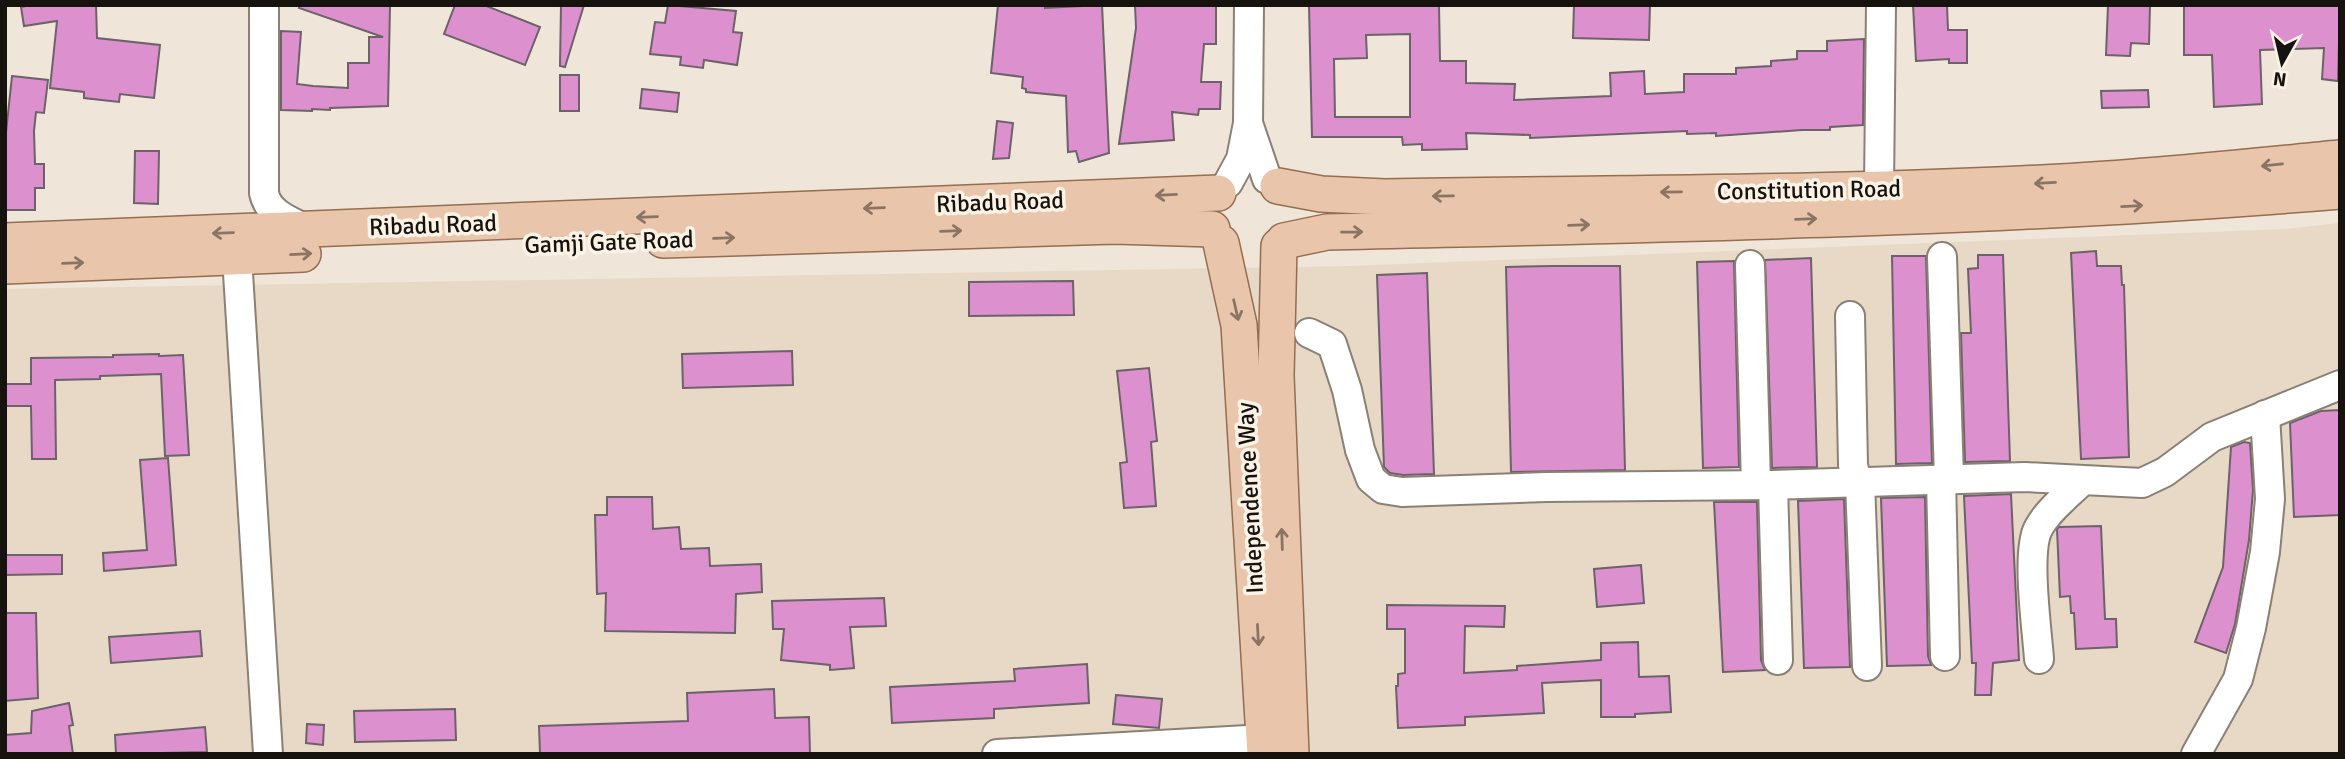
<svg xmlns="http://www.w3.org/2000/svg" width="2345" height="759" viewBox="0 0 2345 759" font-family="Signika,sans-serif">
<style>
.built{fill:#e7d9c6}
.building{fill:#dc91ce;stroke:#6d616a;stroke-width:2;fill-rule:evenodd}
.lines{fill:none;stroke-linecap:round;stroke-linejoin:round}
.minor-casing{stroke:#8a8175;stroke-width:32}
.major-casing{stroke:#956d50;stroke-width:38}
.minor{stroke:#fff;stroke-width:28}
.major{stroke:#e8c5ab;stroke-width:35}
.oneway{stroke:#8a7564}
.labels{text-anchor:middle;stroke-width:7;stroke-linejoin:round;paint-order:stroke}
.street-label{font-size:24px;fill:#16130e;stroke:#fcf2e5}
</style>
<rect width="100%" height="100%" fill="#efe5d8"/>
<!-- built -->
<polygon class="built" points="2340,223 2340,754 5,754 5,289 1351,266 2286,229"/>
<!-- building -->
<g class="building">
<polygon points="31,5 96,5 97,38 160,45 154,98 120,94 119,102 84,98 84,92 50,88 57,21 24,26 21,7"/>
<polygon points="300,5 390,5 388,106 330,108 330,110 312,109 312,111 281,110 281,31 301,32 297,84 313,86 348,88 348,63 369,63 369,37 383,37 299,8"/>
<polygon points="455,5 484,5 540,27 525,65 444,34"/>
<polygon points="561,5 584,5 565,67 560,66"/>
<polygon points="668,5 736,11 733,32 742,33 737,65 704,60 703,68 680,65 681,57 650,54 655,22 665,23"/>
<polygon points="998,5 1045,5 1045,8 1102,5 1109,153 1079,162 1076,151 1068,152 1066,96 1026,92 1026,89 1022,88 1023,77 991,73"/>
<polygon points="1135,5 1216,5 1216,44 1204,44 1201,82 1221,82 1220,109 1199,109 1198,115 1172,112 1174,140 1119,144 1136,28"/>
<path d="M1309 5H1439L1440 61H1466V83L1515 84 1514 100 1611 96 1610 73 1644 71 1645 94 1684 92V74H1736V68L1771 66V61L1797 59V51H1827V41L1864 39 1863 125 1830 127V130H1802L1716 136V133L1687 134V131L1530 138V135L1466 133 1467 149 1422 150V144L1403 145 1402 137H1312ZM1410 34V117H1335L1334 59 1367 58 1366 35Z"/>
<polygon points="1574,5 1650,5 1649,40 1573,38"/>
<polygon points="1913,5 1947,5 1948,30 1967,30 1967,63 1949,63 1949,59 1916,61"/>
<polygon points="2108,5 2150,5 2149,44 2131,43 2130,56 2106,55"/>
<polygon points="2184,5 2340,5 2338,81 2322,79 2324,48 2260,50 2262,104 2214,107 2212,55 2184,55"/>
<rect x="560" y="75" width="19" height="36"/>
<polygon points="12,76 48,80 44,113 36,112 34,131 35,164 44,164 44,188 35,188 35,210 6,210 5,142"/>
<polygon points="642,89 679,93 677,112 640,108"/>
<polygon points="2148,90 2149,107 2102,108 2101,91"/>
<polygon points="997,121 1013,123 1009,158 993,159"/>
<polygon points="135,151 159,151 158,204 134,203"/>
<polygon points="2096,251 2097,266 2121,266 2122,285 2124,285 2129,457 2081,459 2071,253"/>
<polygon points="1978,255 2003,255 2010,461 1965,462 1961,333 1971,333 1968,269 1978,268"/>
<polygon points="1892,256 1926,256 1932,463 1896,464"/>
<polygon points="1811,258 1817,467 1772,468 1765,260"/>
<polygon points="1734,261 1739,467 1703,468 1697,262"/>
<polygon points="1553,266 1620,266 1625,470 1511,472 1506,267"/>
<polygon points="1427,273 1434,474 1403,475 1390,473 1384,467 1377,275"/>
<polygon points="1073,281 1074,315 969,316 969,282"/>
<polygon points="792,351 793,385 683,388 682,354"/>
<polygon points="159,354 159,356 183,355 189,455 165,456 161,374 100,376 100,379 55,380 56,459 32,459 31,406 5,406 5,384 31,384 31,358 113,357 113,355"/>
<polygon points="1149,368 1157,441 1151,442 1156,506 1124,508 1120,463 1127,462 1117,371"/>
<polygon points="2340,410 2340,515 2294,517 2290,423 2321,411"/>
<polygon points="2244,442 2250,443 2253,490 2249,540 2235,624 2226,653 2195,642 2223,567 2231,447"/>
<polygon points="168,458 176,565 104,571 103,553 147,550 140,460"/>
<polygon points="2011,494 2019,660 1993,663 1991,695 1975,695 1976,663 1972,663 1964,496"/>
<polygon points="607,497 652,497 653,529 679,527 681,549 709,548 710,566 761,564 762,592 736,594 735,633 605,631 606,593 597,594 595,515 607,515"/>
<polygon points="1925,497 1928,656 1931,665 1887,666 1881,498"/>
<polygon points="1844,499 1850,667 1804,668 1798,501"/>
<polygon points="1714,502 1757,502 1761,660 1765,670 1723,672"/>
<polygon points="2101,526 2105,619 2116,619 2117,647 2076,649 2074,613 2071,613 2070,596 2060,597 2057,529 2059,527"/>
<polygon points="5,555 62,555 62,574 5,575"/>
<polygon points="1641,565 1644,603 1597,607 1594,569"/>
<polygon points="884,598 886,626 850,627 854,668 830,670 830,665 781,660 784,629 773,629 772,601"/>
<polygon points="1387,605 1505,606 1504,627 1465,626 1464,673 1517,670 1517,666 1601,660 1601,643 1638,642 1639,677 1669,676 1671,712 1635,714 1635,717 1601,717 1601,680 1542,683 1544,713 1465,717 1465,725 1398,728 1396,686 1398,686 1398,674 1405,673 1405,629 1387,629"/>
<polygon points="5,613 36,613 38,698 5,701"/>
<polygon points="200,631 202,656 111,663 109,637"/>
<polygon points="1087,664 1089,703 994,709 994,718 892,723 890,687 1015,681 1014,669"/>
<polygon points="774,689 775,718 809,717 810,754 540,754 539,726 688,721 687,693"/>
<polygon points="1116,695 1162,699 1159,728 1113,724"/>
<polygon points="69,703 73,725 69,726 73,754 5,754 5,735 31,733 32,711"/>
<polygon points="455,709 456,740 355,742 354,711"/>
<polygon points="307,724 324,725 323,745 306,743"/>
<polygon points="205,727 207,752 116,754 115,735"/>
</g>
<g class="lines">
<defs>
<g id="minor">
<path d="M264 5V193C268 214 291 221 308 230"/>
<polyline points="1249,126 1267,179"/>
<polyline points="1228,183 1241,159 1248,123 1249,5"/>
<polyline points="1879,188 1881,5"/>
<polyline points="237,257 268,754"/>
<polyline points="1942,257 1949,478"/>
<polyline points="1750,265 1756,485"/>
<polyline points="1850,316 1853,465 1855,474 1860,482 1867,666"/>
<polyline points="1309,333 1332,344 1347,390 1360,450 1371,479 1383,489 1402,492 1546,487 1773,485 2025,477 2142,483 2165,472 2212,437 2340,385"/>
<polyline points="1941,478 1945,656"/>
<polyline points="1773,485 1778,660"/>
<path d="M2039 659C2037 630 2026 553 2038 529 2047 511 2068 495 2082 481"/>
<polyline points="997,754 1265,739"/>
<polyline points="2196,754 2238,679 2251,628 2265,552 2270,499 2265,415"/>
</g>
<g id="major">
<path d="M1278 186 1321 194 1385 197C1610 193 1836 194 2061 182 2154 177 2247 167 2340 158"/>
<polyline points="663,240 1115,226 1212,229"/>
<polyline points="5,241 1218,193"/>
<path d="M1284 241 1327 232C1664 224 2003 219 2340 191"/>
<polyline points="1221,243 1239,325 1265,754"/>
<polyline points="1279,246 1276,376 1291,754"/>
<polyline points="5,266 303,254"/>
</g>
</defs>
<!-- minor casing -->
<use href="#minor" class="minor-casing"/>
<!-- major casing -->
<use href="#major" class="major-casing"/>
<!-- minor -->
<use href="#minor" class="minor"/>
<!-- major -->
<use href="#major" class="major"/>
</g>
<!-- one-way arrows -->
<defs><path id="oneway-shaft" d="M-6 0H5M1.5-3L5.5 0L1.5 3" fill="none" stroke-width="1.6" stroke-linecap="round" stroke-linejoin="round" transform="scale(1.75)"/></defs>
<g class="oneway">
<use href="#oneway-shaft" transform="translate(2272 165) rotate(174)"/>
<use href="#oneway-shaft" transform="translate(2045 183) rotate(177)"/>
<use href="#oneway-shaft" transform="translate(1671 192) rotate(179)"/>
<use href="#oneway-shaft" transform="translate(1166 195) rotate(177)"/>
<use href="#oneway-shaft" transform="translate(1443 196) rotate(179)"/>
<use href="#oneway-shaft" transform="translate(2132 206) rotate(-3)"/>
<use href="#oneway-shaft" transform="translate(874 208) rotate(178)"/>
<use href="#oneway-shaft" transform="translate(647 217) rotate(178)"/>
<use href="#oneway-shaft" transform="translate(1806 219) rotate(-2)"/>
<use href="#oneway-shaft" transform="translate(1579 225) rotate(-2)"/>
<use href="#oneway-shaft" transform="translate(951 231) rotate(-2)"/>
<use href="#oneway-shaft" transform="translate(1352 232) rotate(-1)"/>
<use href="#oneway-shaft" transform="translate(223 233) rotate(178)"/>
<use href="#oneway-shaft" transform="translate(724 238) rotate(-2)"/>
<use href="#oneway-shaft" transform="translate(301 254) rotate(-3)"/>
<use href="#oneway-shaft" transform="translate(73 263) rotate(-2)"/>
<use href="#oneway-shaft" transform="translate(1236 310) rotate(77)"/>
<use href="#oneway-shaft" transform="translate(1282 539) rotate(-92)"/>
<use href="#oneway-shaft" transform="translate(1258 635) rotate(87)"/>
</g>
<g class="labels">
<!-- street labels -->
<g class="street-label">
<text transform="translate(1809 190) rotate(-1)" y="8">Constitution Road</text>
<text transform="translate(1000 202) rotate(-2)" y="8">Ribadu Road</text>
<text transform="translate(433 225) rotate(-2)" y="8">Ribadu Road</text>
<text transform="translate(609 242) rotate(-2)" y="8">Gamji Gate Road</text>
<text transform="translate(1250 498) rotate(-93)" y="8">Independence Way</text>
</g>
</g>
<!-- border -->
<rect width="2345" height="759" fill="none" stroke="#16130e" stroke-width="14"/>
<!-- north arrow -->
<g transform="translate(2282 63) rotate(188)" stroke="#fcf2e5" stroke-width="5" paint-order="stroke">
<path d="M0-5L12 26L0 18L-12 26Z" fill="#16130e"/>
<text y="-10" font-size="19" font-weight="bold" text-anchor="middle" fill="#16130e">N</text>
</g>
</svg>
